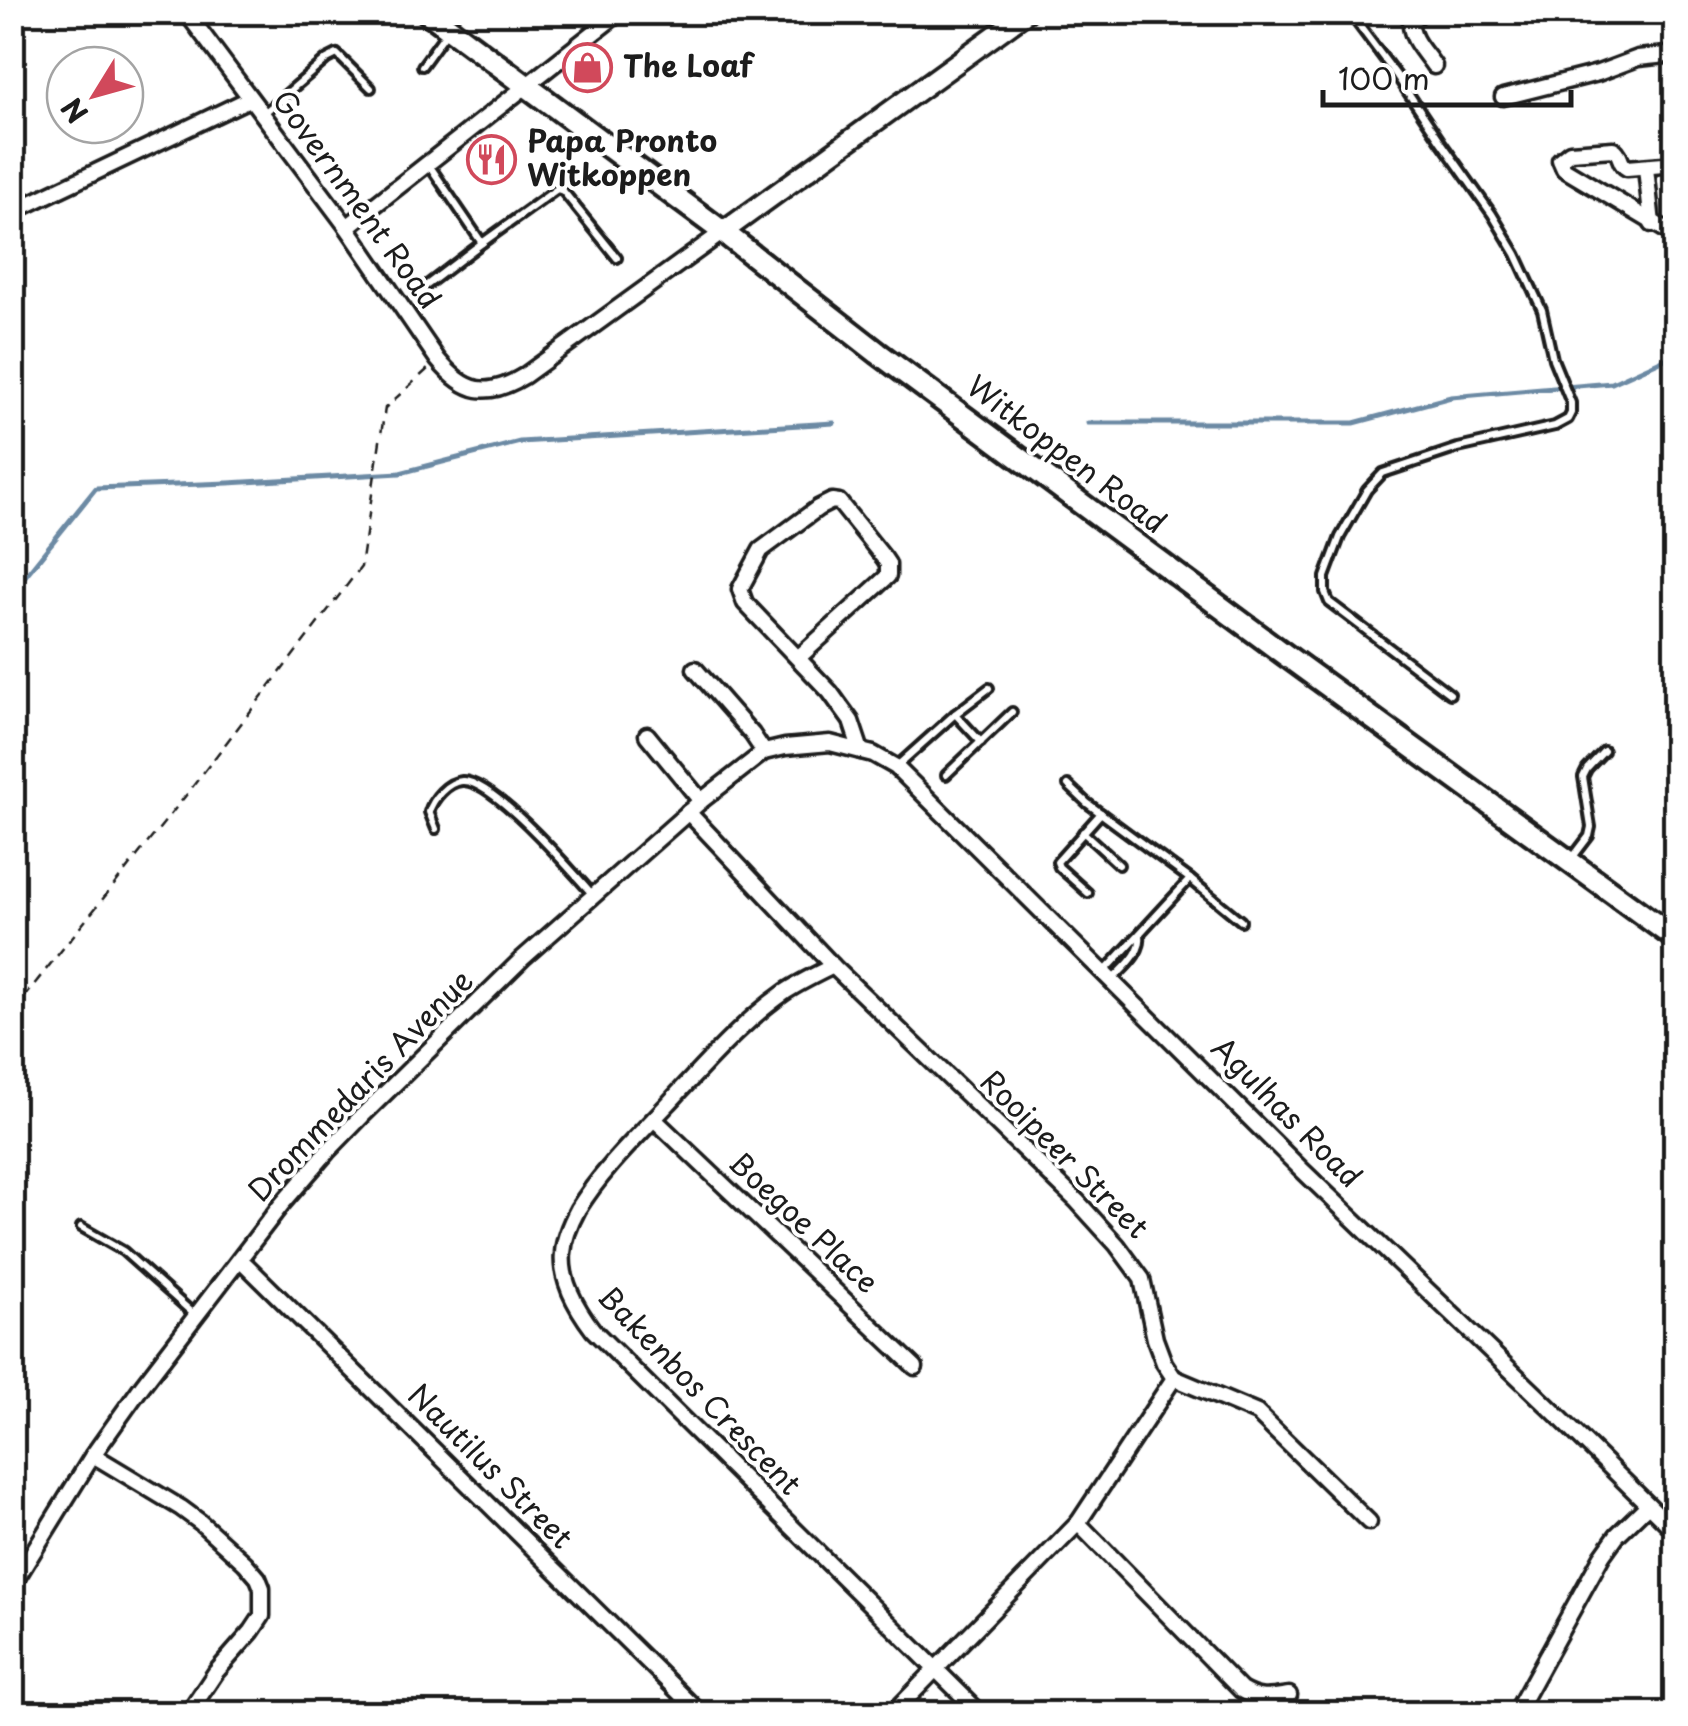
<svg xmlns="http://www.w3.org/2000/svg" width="1688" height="1726" viewBox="0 0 1688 1726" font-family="'Playpen Sans',sans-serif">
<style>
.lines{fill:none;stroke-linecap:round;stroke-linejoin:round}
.stream{stroke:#6c8aa4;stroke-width:5}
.service-casing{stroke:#1c1c1c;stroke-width:14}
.minor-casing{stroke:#1c1c1c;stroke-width:21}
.tertiary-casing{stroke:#1c1c1c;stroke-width:25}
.secondary-casing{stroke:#1c1c1c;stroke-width:28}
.path{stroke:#1c1c1c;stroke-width:2.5;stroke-dasharray:10 8;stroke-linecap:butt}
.service{stroke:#fff;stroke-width:6}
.minor{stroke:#fff;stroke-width:14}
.tertiary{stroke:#fff;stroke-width:18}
.secondary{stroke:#fff;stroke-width:20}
.labels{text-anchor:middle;stroke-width:8;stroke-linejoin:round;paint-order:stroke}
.poi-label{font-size:30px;font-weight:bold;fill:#1c1c1c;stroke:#fff;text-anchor:start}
.street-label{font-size:30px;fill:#1c1c1c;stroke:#fff}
</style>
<rect width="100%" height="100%" fill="#fff"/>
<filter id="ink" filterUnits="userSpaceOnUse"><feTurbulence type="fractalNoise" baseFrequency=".01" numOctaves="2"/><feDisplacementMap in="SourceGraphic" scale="20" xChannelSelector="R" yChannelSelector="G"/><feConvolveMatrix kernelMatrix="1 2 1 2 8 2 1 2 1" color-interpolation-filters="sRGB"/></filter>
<g filter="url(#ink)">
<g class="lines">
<!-- stream -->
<g class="stream">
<polyline points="1088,423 1354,423 1451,397 1612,383 1676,354"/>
<polyline points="12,582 22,580 96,488 228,483 400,473 520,442 834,423"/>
</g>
<defs>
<g id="service">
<polyline points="1349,12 1397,76 1441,142 1492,214 1516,254 1542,310 1553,359 1571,403 1571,413 1568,419 1555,426 1458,448 1383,473 1367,490 1340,537 1325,577 1325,592 1329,602 1450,694"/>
<polyline points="422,66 448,30"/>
<polyline points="263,114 327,59 337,54 371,88"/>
<polyline points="482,243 557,189 563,191 617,258"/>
<polyline points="427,285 482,243 429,165"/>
<polyline points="955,714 981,742"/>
<polyline points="897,766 955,714 989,688"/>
<polyline points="946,775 1012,712"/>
<polyline points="1068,785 1087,803 1190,879"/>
<path d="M436 829 429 812C433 799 447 782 462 781 492 779 572 871 593 895"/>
<polyline points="1083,832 1119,865"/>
<polyline points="1573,857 1589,836 1591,827 1583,777 1587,769 1604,751"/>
<polyline points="1088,893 1059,867 1057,862 1101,813"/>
<polyline points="1105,971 1190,879 1241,921"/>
<path d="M1112 980C1124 967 1143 953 1140 934"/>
<polyline points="81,1227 123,1251 196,1316"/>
</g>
<g id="minor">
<path d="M186 12 347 227 438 360C466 394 487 398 524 376L723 232"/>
<path d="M1421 12 1411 22C1410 39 1425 52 1434 66"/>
<polyline points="1503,97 1598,73 1638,58 1676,54"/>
<path d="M1676 164 1627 168C1618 164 1622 153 1613 149L1570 152 1560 160 1564 169 1676 236"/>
<polyline points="1646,168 1652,224"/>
<polyline points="12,212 249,99"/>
<polyline points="347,227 620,12"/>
<polyline points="798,658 888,576 888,564 884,558 839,502 832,501 818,508 761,550 740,589 745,603 830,692 851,721 861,751"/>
<polyline points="695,669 752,734 764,752"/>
<polyline points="647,735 701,801"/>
<polyline points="688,812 833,966 1077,1201 1117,1245 1142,1279 1155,1339 1164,1363 1174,1378 1078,1523 892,1714"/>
<path d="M833 966C817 974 800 982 785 992 741 1023 704 1065 668 1104 637 1137 602 1170 578 1209 571 1222 564 1238 563 1253 560 1281 577 1309 593 1330L981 1714"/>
<polyline points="654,1119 915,1367"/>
<polyline points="241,1260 701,1714"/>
<polyline points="1174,1378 1257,1413 1369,1522"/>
<polyline points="93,1455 181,1508 200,1522 245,1563 258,1578 262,1588 262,1616 252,1631 216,1672 188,1714"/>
<path d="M1078 1523 1241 1690C1259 1701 1270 1698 1289 1695"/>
<polyline points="12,1586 93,1455 142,1386 281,1205 327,1152 362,1116 523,958 701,801 764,752 785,747 830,743 873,754 896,767 1302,1170 1551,1409 1676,1532"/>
<polyline points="1515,1714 1602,1556 1617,1535 1648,1505"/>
</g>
<polyline id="tertiary" points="723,232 1027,12"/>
<polyline id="secondary" points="427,12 723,232 878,353 1284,654 1676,939"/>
</defs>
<!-- service casing -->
<use href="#service" class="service-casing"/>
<!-- minor casing -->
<use href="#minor" class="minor-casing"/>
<!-- tertiary casing -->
<use href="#tertiary" class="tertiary-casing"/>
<!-- secondary casing -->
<use href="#secondary" class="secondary-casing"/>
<!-- path -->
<polyline class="path" points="12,1012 187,794 361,567 385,408 428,369"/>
<!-- service -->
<use href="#service" class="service"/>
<!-- minor -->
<use href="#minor" class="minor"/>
<!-- tertiary -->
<use href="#tertiary" class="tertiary"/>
<!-- secondary -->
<use href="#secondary" class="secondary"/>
</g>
</g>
<!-- icons -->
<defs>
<symbol id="shop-ring" viewBox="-11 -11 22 22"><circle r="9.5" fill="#fff" stroke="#d1495b" stroke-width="1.5"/><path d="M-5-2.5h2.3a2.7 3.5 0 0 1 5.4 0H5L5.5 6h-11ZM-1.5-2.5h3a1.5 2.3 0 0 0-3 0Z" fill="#d1495b"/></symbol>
<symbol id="restaurant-ring" viewBox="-11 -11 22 22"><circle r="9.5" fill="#fff" stroke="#d1495b" stroke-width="1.5"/><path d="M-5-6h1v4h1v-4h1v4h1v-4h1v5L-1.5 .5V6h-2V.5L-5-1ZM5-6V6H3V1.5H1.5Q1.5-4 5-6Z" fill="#d1495b"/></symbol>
</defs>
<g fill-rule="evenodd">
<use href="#shop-ring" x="560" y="40" width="55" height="55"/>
<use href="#restaurant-ring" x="464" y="132" width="55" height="55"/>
</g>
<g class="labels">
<!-- poi labels -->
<g class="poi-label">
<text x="623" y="77">The Loaf</text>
<text x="527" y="152">Papa Pronto<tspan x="527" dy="34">Witkoppen</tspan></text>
</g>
<!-- street labels -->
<g class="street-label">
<text transform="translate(356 200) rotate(54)" y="10">Government Road</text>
<text transform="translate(1066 455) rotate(37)" y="10">Witkoppen Road</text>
<text transform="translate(361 1086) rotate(-46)" y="10">Drommedaris Avenue</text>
<text transform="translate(1286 1113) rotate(45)" y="10">Agulhas Road</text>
<text transform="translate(1064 1155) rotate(45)" y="10">Rooipeer Street</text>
<text transform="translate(803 1223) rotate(43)" y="10">Boegoe Place</text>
<text transform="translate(699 1391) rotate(46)" y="10">Bakenbos Crescent</text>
<text transform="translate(490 1467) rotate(45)" y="10">Nautilus Street</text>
</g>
</g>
<!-- margin -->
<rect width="1688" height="1726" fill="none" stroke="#fff" stroke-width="50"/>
<rect x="25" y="25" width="1638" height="1676" fill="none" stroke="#1c1c1c" stroke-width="4" filter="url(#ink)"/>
<!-- north arrow -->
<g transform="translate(95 95) rotate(233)"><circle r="48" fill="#ffffff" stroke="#a4a4a4" stroke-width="2.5"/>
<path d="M0-8L18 38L0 25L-18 38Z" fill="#d1495b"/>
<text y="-15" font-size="28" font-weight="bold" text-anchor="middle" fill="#1c1c1c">N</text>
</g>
<!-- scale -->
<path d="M1323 90v15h248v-15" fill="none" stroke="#1c1c1c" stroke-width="5"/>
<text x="1338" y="90" font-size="30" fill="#1c1c1c" stroke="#ffffff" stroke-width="8" paint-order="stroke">100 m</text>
</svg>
